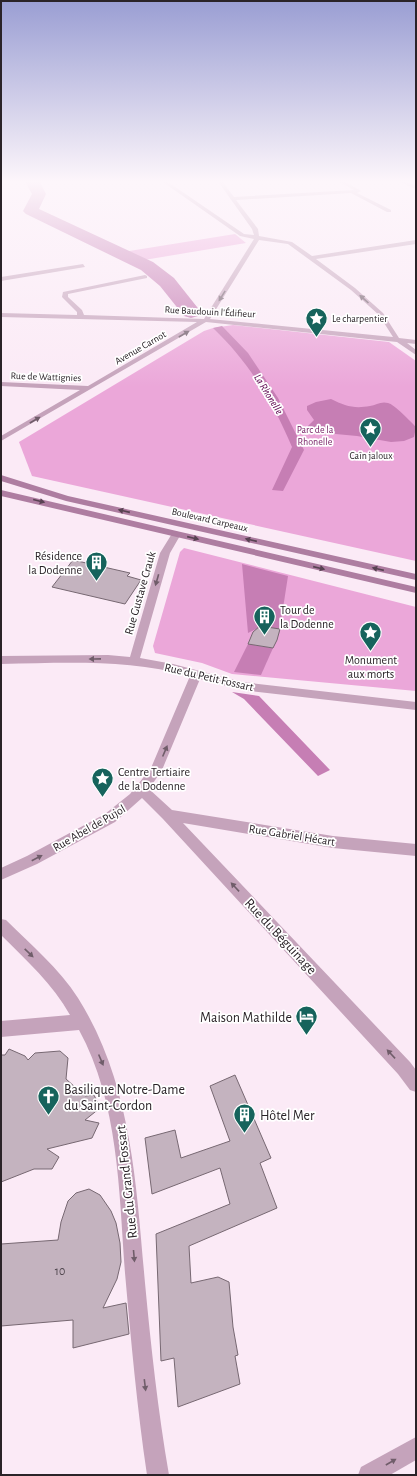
<svg xmlns="http://www.w3.org/2000/svg" width="417" height="1476" viewBox="0 0 417 1476" font-family="'Alegreya Sans',sans-serif">
<style>
.green{fill:#eba7d9}
.water{fill:#c67eb4}
.lines{fill:none;stroke-linecap:round;stroke-linejoin:round}
.river{fill:#c67eb4;fill-rule:evenodd}
.building{fill:#c4b3bf;stroke:#776872}
.pedestrian{fill:#c5a3bb;fill-rule:evenodd}
.minor{fill:#c5a3bb;fill-rule:evenodd}
.secondary{fill:#ae7da1;fill-rule:evenodd}
.oneway{fill:#705d6a}
.oneway2{fill:#584252}
.labels{text-anchor:middle;stroke-width:3.5;stroke-linejoin:round;paint-order:stroke}
.far-street-label{font-size:10px;fill:#2a2328;stroke:#fff}
.far-poi-label{font-size:10px;fill:#2a2328;stroke:#fff;text-anchor:start}
.far-park-label{font-size:10px;fill:#782267;stroke:#fff}
.far-water-label{font-size:11px;font-style:italic;fill:#5a004c;stroke:#fff}
.poi-label{font-size:12px;fill:#2a2328;stroke:#fff;text-anchor:start}
.street-label{font-size:12px;fill:#2a2328;stroke:#fff}
.near-number-label{font-size:12px;fill:#50474e}
.near-street-label{font-size:14px;fill:#2a2328;stroke:#fff}
.near-poi-label{font-size:14px;fill:#2a2328;stroke:#fff;text-anchor:start}
</style>
<rect width="100%" height="100%" fill="#fbeaf6"/>
<!-- green -->
<g class="green">
<polygon points="235,234 246,243 144,260 123,252"/>
<polygon points="233,325 389,342 416,361 416,561 32,476 19,442 204,331 213,328"/>
<polygon points="184,548 416,607 416,691 232,674 202,663 155,653 153,646 180,552"/>
</g>
<!-- water -->
<g class="water">
<path d="M222 326 248 353 278 398 304 450 283 491 272 490 292 447C273 402 248 361 213 328Z"/>
<path d="M331 399C345 406 354 409 370 406 376 405 381 401 388 403 394 404 411 422 416 427L414 437 404 441 391 442 357 436 325 433 306 428 314 420 307 410V406L316 402Z"/>
<polygon points="242,564 288,576 279,634 277,631 260,627 248,633"/>
<polygon points="248,644 273,648 261,675 234,672"/>
<polygon points="232,692 259,696 330,770 318,776 244,699"/>
</g>
<g class="lines">
<!-- river -->
<polygon class="river" points="28,180 43,180 41,184 46,194 39,209 153,262 174,278 201,312 198,316 191,318 184,316 160,286 141,270 26,214 23,211 32,194 26,183"/>
</g>
<!-- building -->
<g class="building">
<polygon points="73,560 130,573 127,576 141,580 125,604 52,587"/>
<polygon points="260,626 280,629 277,640 273,648 248,644 253,632"/>
<polygon points="9,1049 25,1056 28,1060 35,1053 60,1051 68,1058 66,1079 85,1096 94,1095 100,1108 85,1120 99,1123 92,1138 47,1149 59,1157 52,1169 34,1169 1,1182 1,1055 5,1055"/>
<polygon points="235,1075 271,1158 260,1163 277,1208 189,1246 191,1283 218,1277 229,1282 233,1327 238,1355 235,1356 240,1384 178,1407 174,1358 161,1361 156,1234 230,1204 220,1168 152,1194 145,1138 175,1130 181,1158 230,1141 210,1086"/>
<polygon points="89,1189 100,1195 111,1211 116,1223 120,1243 121,1262 117,1279 103,1308 126,1303 129,1334 73,1348 73,1320 1,1326 1,1244 58,1240 61,1222 68,1201 76,1193"/>
</g>
<g class="lines">
<!-- pedestrian -->
<polygon class="pedestrian" points="395,180 401,180 416,186 416,189"/>
<!-- minor -->
<g class="minor">
<path d="M160 180H165L244 234 254 235 252 229 217 180H221L234 197 354 190 336 180H342L361 191 357 193 391 210V212H387L351 193 236 200 258 229 259 236 292 242 312 256 416 240V244L316 259 355 288 383 313 399 338 416 340V344L407 343 416 350V355L397 342 206 322 1 441V436L80 390 1 386V382L88 386 197 322 1 317V313L77 315V312L62 297 63 292 145 275 147 276V278L68 294V297L82 310 84 315 204 319 254 239 240 236ZM259 240 288 244 351 290 379 315 393 337 210 319Z"/>
<polygon points="83,264 85,267 1,281 1,277"/>
<path d="M176 531 181 534 170 553 140 658 173 664 242 682 416 702V710L242 690 200 679 162 770 149 789 172 810 333 836 416 844V856L333 848 183 823 410 1062 416 1070V1092L410 1090 398 1074 163 819 142 798 115 822 37 864 1 880V868L27 856 105 814 130 794 151 768 190 676C126 659 67 663 1 664V656L108 655 130 657 160 553 173 532Z"/>
<path d="M1 919 6 920C31 945 59 968 78 998 132 1084 136 1184 145 1283 151 1347 158 1411 169 1475H147C137 1408 131 1340 125 1273 119 1192 119 1103 79 1030L1 1037V1021L70 1015C53 984 26 960 1 935Z"/>
<polygon points="416,1437 416,1460 390,1475 358,1475 361,1467"/>
</g>
<!-- secondary -->
<g class="secondary">
<polygon points="1,475 68,496 416,574 416,580 66,501 1,481"/>
<polygon points="1,490 416,587 416,593 1,496"/>
</g>
</g>
<!-- one-way arrows -->
<defs><path id="oneway-solid" d="M-6-.8H1V-3.2L6.5 0L1 3.2V.8H-6Z"/></defs>
<g class="oneway">
<use href="#oneway-solid" transform="translate(222 296) rotate(122)"/>
<use href="#oneway-solid" transform="translate(364 299) rotate(-138)"/>
<use href="#oneway-solid" transform="translate(184 334) rotate(-30)"/>
<use href="#oneway-solid" transform="translate(35 420) rotate(-30)"/>
<use href="#oneway-solid" transform="translate(157 580) rotate(106)"/>
<use href="#oneway-solid" transform="translate(95 659) rotate(179)"/>
<use href="#oneway-solid" transform="translate(165 751) rotate(-67)"/>
<use href="#oneway-solid" transform="translate(37 858) rotate(-28)"/>
<use href="#oneway-solid" transform="translate(235 887) rotate(-133)"/>
<use href="#oneway-solid" transform="translate(29 953) rotate(44)"/>
<use href="#oneway-solid" transform="translate(391 1054) rotate(-133)"/>
<use href="#oneway-solid" transform="translate(101 1060) rotate(67)"/>
<use href="#oneway-solid" transform="translate(134 1256) rotate(85)"/>
<use href="#oneway-solid" transform="translate(145 1385) rotate(83)"/>
<use href="#oneway-solid" transform="translate(391 1462) rotate(-30)"/>
</g>
<g class="oneway2">
<use href="#oneway-solid" transform="translate(39 501) rotate(14)"/>
<use href="#oneway-solid" transform="translate(124 511) rotate(-167)"/>
<use href="#oneway-solid" transform="translate(193 538) rotate(13)"/>
<use href="#oneway-solid" transform="translate(251 540) rotate(-167)"/>
<use href="#oneway-solid" transform="translate(319 568) rotate(13)"/>
<use href="#oneway-solid" transform="translate(378 569) rotate(-167)"/>
</g>
<!-- sky -->
<linearGradient id="sky" x2="0" y2="1"><stop stop-color="#9a9ed3"/><stop offset="0.47" stop-color="#fdf6fb"/><stop offset="1" stop-color="#fdf6fb" stop-opacity="0"/></linearGradient>
<rect width="417" height="387" fill="url(#sky)"/>
<!-- icons -->
<defs>
<symbol id="sight-pin" viewBox="-11 -11 22 30"><path d="M0 17L-7.5 6A9.5 9.5 0 1 1 7.5 6Z" fill="#16635c" stroke="#fff"/><path d="M0-6L1.8-2.2L6-1.7L2.9 1.2L3.7 5.4L0 3.3L-3.7 5.4L-2.9 1.2L-6-1.7L-1.8-2.2Z" fill="#fff"/></symbol>
<symbol id="building-pin" viewBox="-11 -11 22 30"><path d="M0 17L-7.5 6A9.5 9.5 0 1 1 7.5 6Z" fill="#16635c" stroke="#fff"/><path d="M-4-6H4V6H1V3H-1V6H-4ZM-2.5-4.3h1.7v1.8h-1.7ZM.8-4.3h1.7v1.8H.8ZM-2.5-1h1.7V.8h-1.7ZM.8-1h1.7V.8H.8Z" fill="#fff"/></symbol>
<symbol id="hotel-pin" viewBox="-11 -11 22 30"><path d="M0 17L-7.5 6A9.5 9.5 0 1 1 7.5 6Z" fill="#16635c" stroke="#fff"/><path d="M-6-4.5h1.5V1H6V5H4.5V3h-9V5H-6ZM-4 0a1.8 1.8 0 1 1 3.6 0ZM.5 0V-2.5h3Q6-2.5 6 0Z" fill="#fff"/></symbol>
<symbol id="church-pin" viewBox="-11 -11 22 30"><path d="M0 17L-7.5 6A9.5 9.5 0 1 1 7.5 6Z" fill="#16635c" stroke="#fff"/><path d="M-1.2-6h2.4v3.5h3.3v2.4h-3.3V6h-2.4V-.1h-3.3v-2.4h3.3Z" fill="#fff"/></symbol>
</defs>
<g fill-rule="evenodd">
<use href="#sight-pin" x="304" y="306" width="25" height="34"/>
<use href="#sight-pin" x="358" y="416" width="25" height="34"/>
<use href="#building-pin" x="84" y="550" width="25" height="34"/>
<use href="#building-pin" x="252" y="604" width="25" height="34"/>
<use href="#sight-pin" x="358" y="620" width="25" height="34"/>
<use href="#sight-pin" x="90" y="766" width="25" height="34"/>
<use href="#hotel-pin" x="294" y="1004" width="25" height="34"/>
<use href="#church-pin" x="36" y="1084" width="25" height="34"/>
<use href="#building-pin" x="232" y="1102" width="25" height="34"/>
</g>
<g class="labels">
<!-- far-street labels -->
<g class="far-street-label">
<text transform="translate(210 311) rotate(3)" y="4">Rue Baudouin l'Édifieur</text>
<text transform="translate(140 347) rotate(-30)" y="4">Avenue Carnot</text>
<text transform="translate(46 376) rotate(2)" y="4">Rue de Wattignies</text>
<text transform="translate(210 519) rotate(13)" y="4">Boulevard Carpeaux</text>
</g>
<!-- far-poi labels -->
<g class="far-poi-label">
<text x="332" y="322">Le charpentier</text>
<text x="371" y="459" text-anchor="middle">Caïn jaloux</text>
</g>
<!-- far-park labels -->
<g class="far-park-label">
<text x="315" y="433">Parc de la<tspan x="315" dy="12">Rhonelle</tspan></text>
</g>
<!-- far-water labels -->
<g class="far-water-label">
<text transform="translate(269 394) rotate(58)" y="4">La Rhonelle</text>
</g>
<!-- poi labels -->
<g class="poi-label">
<text x="82" y="560" text-anchor="end">Résidence<tspan x="82" dy="14">la Dodenne</tspan></text>
<text x="280" y="614">Tour de<tspan x="280" dy="14">la Dodenne</tspan></text>
<text x="371" y="664" text-anchor="middle">Monument<tspan x="371" dy="14">aux morts</tspan></text>
<text x="118" y="776">Centre Tertiaire<tspan x="118" dy="14">de la Dodenne</tspan></text>
</g>
<!-- street labels -->
<g class="street-label">
<text transform="translate(140 593) rotate(-74)" y="4">Rue Gustave Crauk</text>
<text transform="translate(209 677) rotate(13)" y="4">Rue du Petit Fossart</text>
<text transform="translate(89 828) rotate(-30)" y="4">Rue Abel de Pujol</text>
<text transform="translate(292 835) rotate(9)" y="4">Rue Gabriel Hécart</text>
</g>
<!-- near-number labels -->
<g class="near-number-label">
<text x="60" y="1275">10</text>
</g>
<!-- near-street labels -->
<g class="near-street-label">
<text transform="translate(281 936) rotate(47)" y="5">Rue du Béguinage</text>
<text transform="translate(126 1182) rotate(-96)" y="5">Rue du Grand Fossart</text>
</g>
<!-- near-poi labels -->
<g class="near-poi-label">
<text x="292" y="1022" text-anchor="end">Maison Mathilde</text>
<text x="64" y="1094">Basilique Notre-Dame<tspan x="64" dy="16">du Saint-Cordon</tspan></text>
<text x="260" y="1120">Hôtel Mer</text>
</g>
</g>
<!-- border -->
<rect width="417" height="1476" fill="none" stroke="#2a2328" stroke-width="4"/>
</svg>
